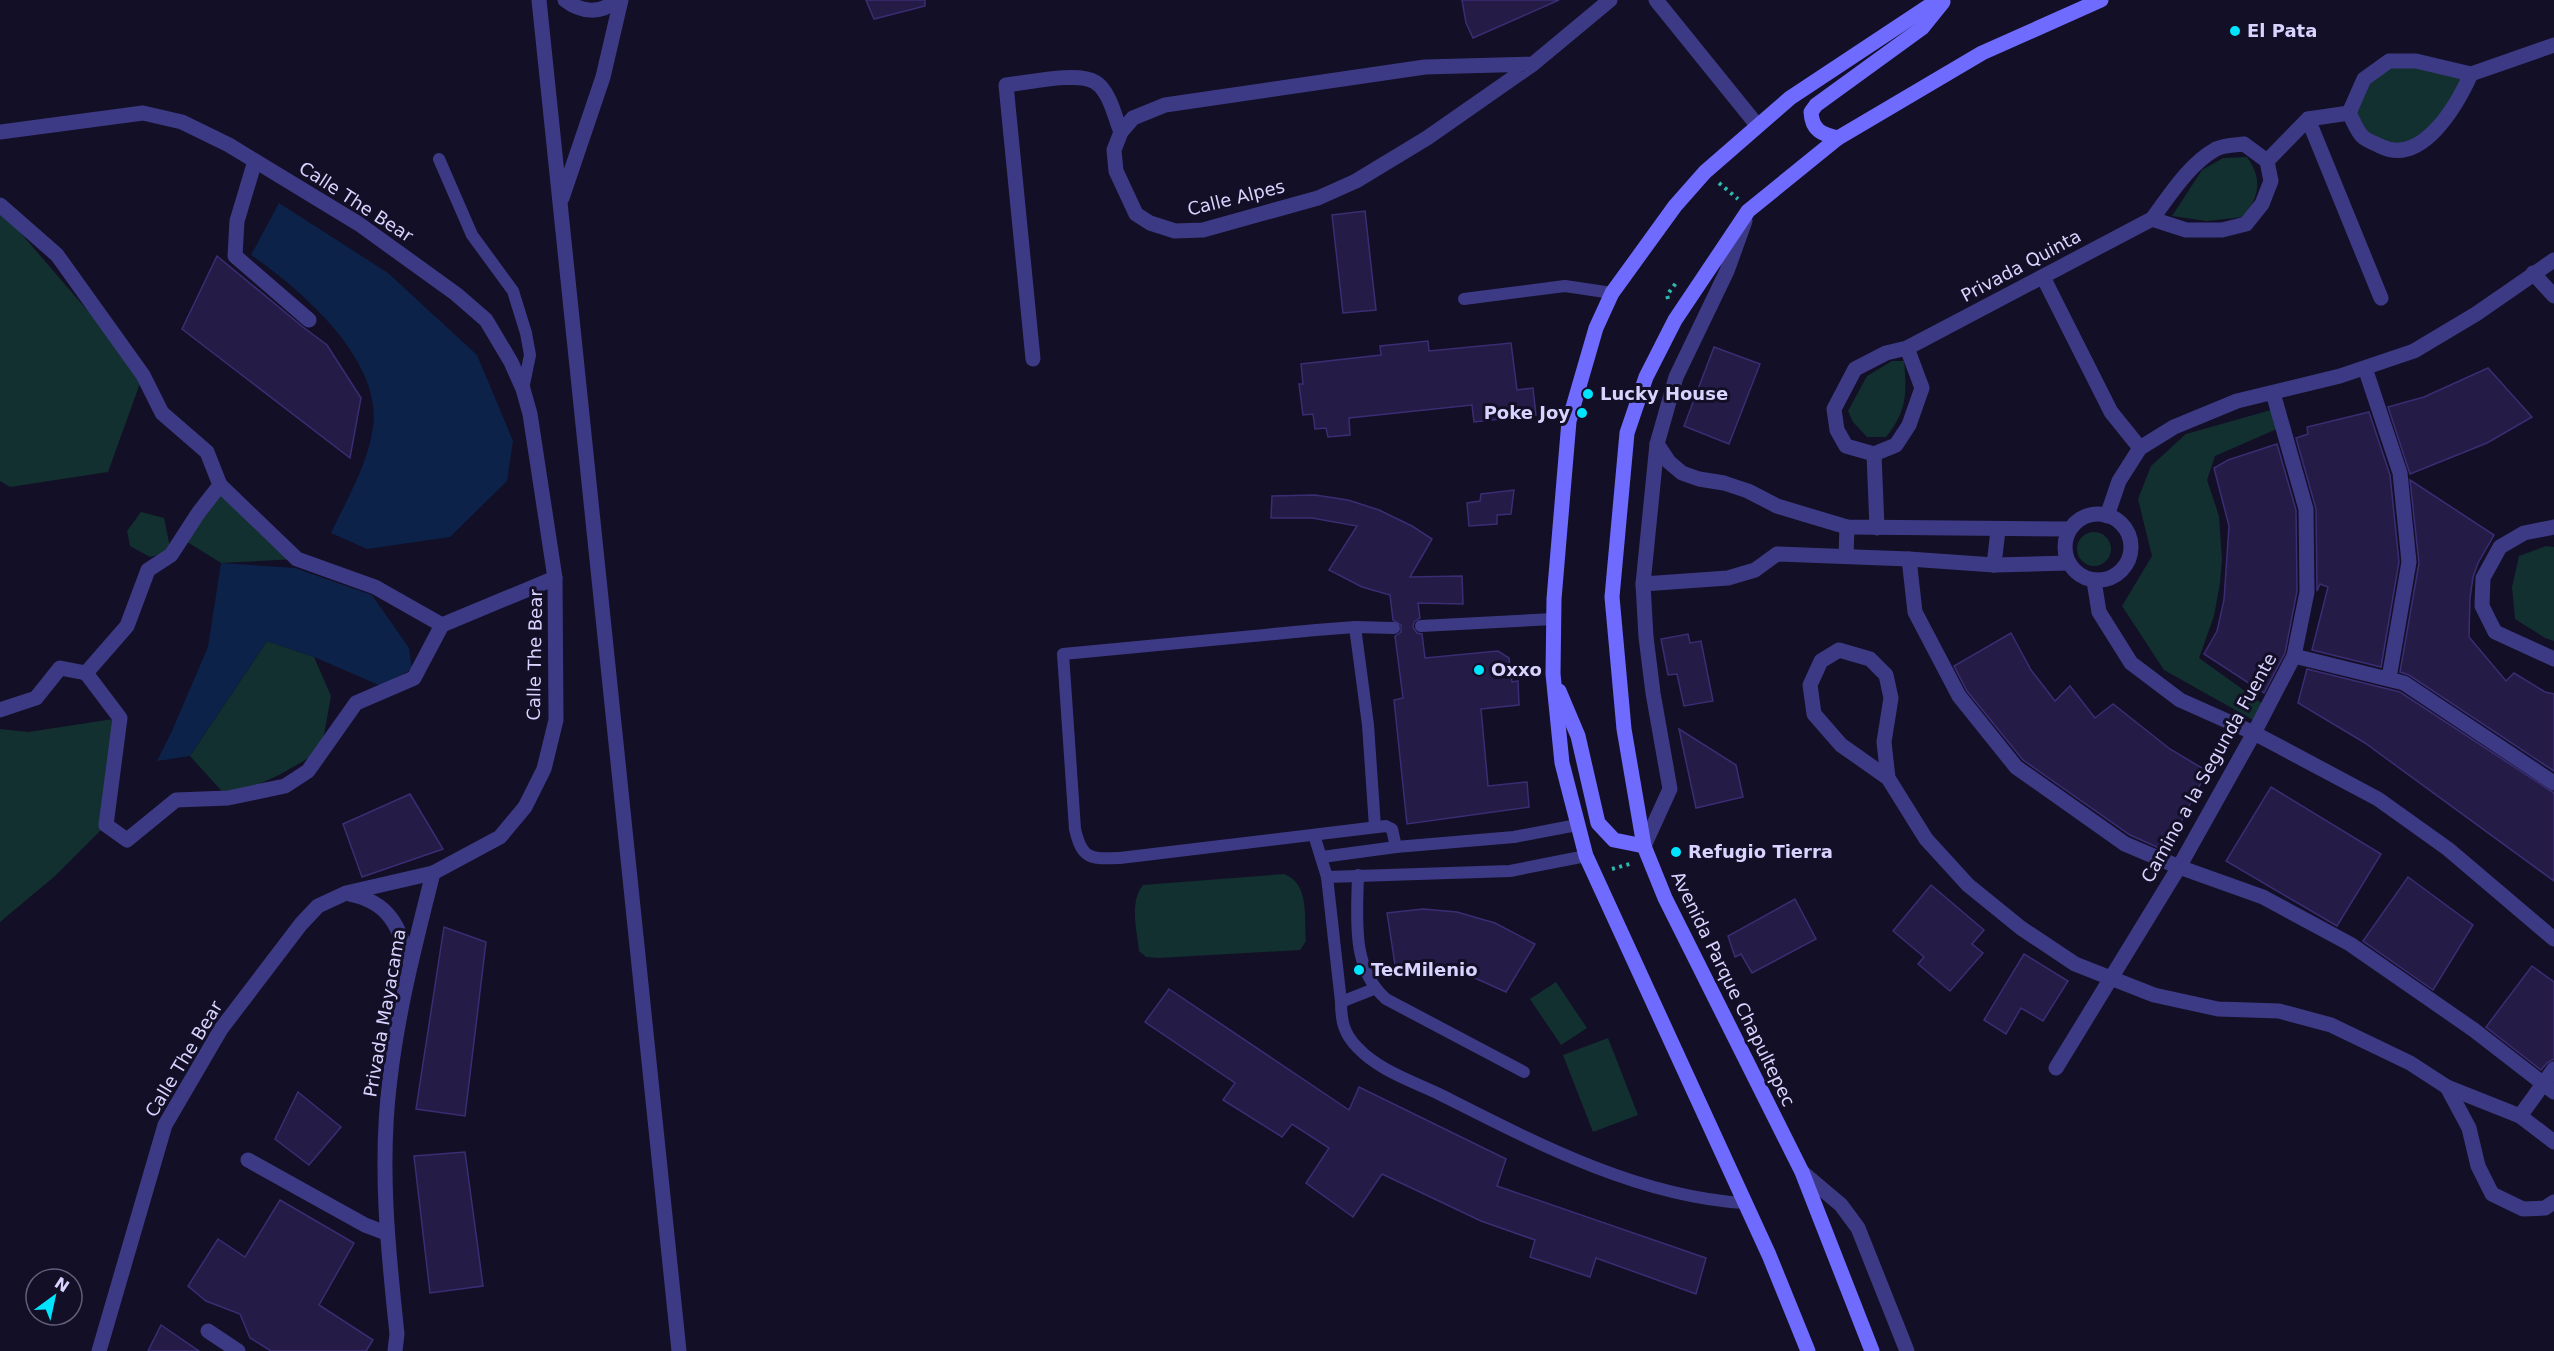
<svg xmlns="http://www.w3.org/2000/svg" width="2554" height="1351" viewBox="0 0 2554 1351" font-family="'DejaVu Sans',sans-serif">
<style>
.green{fill:#12302f}
.water{fill:#0c2248}
.building{fill:#241b47;stroke:#3b2d73;stroke-width:1.5}
.lines{fill:none;stroke-linecap:round;stroke-linejoin:round}
.path{stroke:#2fb8b0;stroke-width:4;stroke-dasharray:3 4.5;stroke-linecap:butt}
.service{stroke:#3d3a85;stroke-width:12}
.pedestrian{stroke:#3d3a85;stroke-width:15}
.minor{stroke:#3d3a85;stroke-width:15}
.tertiary{stroke:#3d3a85;stroke-width:15}
.secondary{stroke:#6f6bff;stroke-width:15}
.poi-dot{fill:#00e5ff;stroke:#130f26;stroke-width:2}
.labels{text-anchor:middle;stroke-width:6;stroke-linejoin:round;paint-order:stroke}
.poi-label{font-size:18px;font-weight:bold;fill:#d9d4ff;stroke:#130f26;text-anchor:start}
.street-label{font-size:18px;fill:#d9d4ff;stroke:#130f26}
</style>
<rect width="100%" height="100%" fill="#130f26"/>
<!-- green -->
<g class="green">
<polygon points="2412,65 2468,76 2456,101 2414,144 2388,146 2365,132 2355,111 2364,83 2386,66"/>
<path d="M2247 157C2263 180 2259 195 2244 217L2207 221 2172 216 2202 170 2223 158Z"/>
<polygon points="0,209 143,375 108,472 10,487 0,481"/>
<path d="M1892 361H1904C1907 393 1907 411 1886 437H1867L1853 422 1848 411 1867 376Z"/>
<polygon points="2271,410 2279,428 2215,456 2207,480 2219,516 2222,559 2220,583 2214,616 2199,658 2263,704 2253,720 2164,670 2122,606 2152,556 2138,499 2151,466 2186,434"/>
<polygon points="220,485 297,559 221,563 181,538"/>
<polygon points="141,512 164,518 171,552 150,557 130,546 127,531"/>
<circle cx="2094" cy="549" r="17"/>
<polygon points="2546,546 2554,547 2554,641 2545,638 2515,619 2512,587 2519,556"/>
<polygon points="267,641 314,657 331,696 321,751 279,775 228,798 190,756"/>
<polygon points="120,718 106,825 55,876 0,922 0,729 28,732"/>
<path d="M1284 874C1310 884 1304 917 1306 941L1300 950 1158 958 1146 957 1139 951C1137 931 1129 902 1143 885Z"/>
<polygon points="1556,982 1587,1028 1561,1045 1530,999"/>
<polygon points="1608,1038 1638,1115 1593,1132 1563,1055"/>
</g>
<!-- water -->
<g class="water">
<path d="M279 203 388 273 477 355 513 441 507 481 450 537 367 549 331 533C347 499 368 464 373 427 383 360 300 289 251 255Z"/>
<polygon points="221,563 295,568 372,595 409,648 412,669 381,686 314,657 267,641 190,756 157,761 171,733 208,647"/>
</g>
<!-- building -->
<g class="building">
<polygon points="866,0 925,0 925,6 874,19"/>
<polygon points="1462,0 1559,0 1473,38 1466,23"/>
<polygon points="1365,211 1376,310 1343,313 1332,215"/>
<polygon points="217,256 303,327 327,345 361,398 350,458 182,329"/>
<polygon points="1428,341 1429,351 1511,343 1517,390 1533,388 1536,415 1474,422 1472,405 1349,418 1350,435 1328,437 1326,428 1315,429 1313,414 1303,415 1299,384 1303,384 1301,364 1381,355 1380,346"/>
<polygon points="1714,347 1760,364 1729,444 1684,426"/>
<polygon points="2488,368 2532,417 2487,443 2410,474 2388,407 2424,397"/>
<polygon points="2369,412 2390,475 2399,562 2381,667 2312,650 2328,587 2320,584 2317,591 2316,509 2296,438 2308,434 2307,427"/>
<polygon points="2277,444 2296,510 2297,591 2285,653 2264,693 2204,654 2217,631 2224,600 2229,526 2214,468 2228,460"/>
<polygon points="2410,480 2494,535 2478,563 2473,577 2470,598 2469,637 2506,681 2514,673 2545,692 2554,694 2554,771 2409,675 2400,672 2419,563"/>
<polygon points="1514,490 1511,514 1497,515 1497,524 1469,526 1467,503 1480,501 1481,494"/>
<polygon points="1315,495 1348,500 1379,510 1412,526 1432,539 1410,577 1462,576 1463,604 1418,603 1420,618 1414,622 1413,627 1417,633 1422,634 1425,658 1498,651 1509,658 1512,682 1518,681 1519,705 1481,709 1488,786 1527,782 1529,807 1407,824 1394,700 1403,698 1395,636 1401,632 1401,625 1393,620 1390,595 1362,587 1329,570 1357,526 1312,518 1271,518 1272,496"/>
<polygon points="2011,633 2031,670 2055,701 2070,686 2095,718 2113,704 2170,749 2207,771 2166,851 2130,835 2023,760 1967,691 1954,666"/>
<polygon points="1688,634 1690,643 1701,641 1713,701 1684,706 1677,674 1668,675 1661,639"/>
<polygon points="2307,669 2400,692 2554,793 2554,881 2365,743 2298,703"/>
<polygon points="1679,729 1736,765 1743,797 1696,808"/>
<polygon points="2271,787 2381,854 2337,926 2226,861"/>
<polygon points="410,794 443,849 362,877 343,824"/>
<polygon points="2408,877 2473,925 2433,990 2363,941"/>
<polygon points="1931,885 1984,930 1972,944 1983,953 1950,991 1918,964 1924,957 1893,931"/>
<polygon points="1795,899 1816,939 1752,973 1741,954 1735,957 1728,936"/>
<polygon points="1423,909 1457,912 1495,923 1535,944 1506,992 1468,975 1437,969 1396,971 1387,913"/>
<polygon points="444,927 486,942 465,1116 416,1109"/>
<polygon points="2024,954 2068,981 2043,1021 2021,1008 2006,1034 1984,1020"/>
<polygon points="2532,966 2554,982 2554,1059 2547,1063 2541,1070 2486,1027"/>
<polygon points="1169,989 1349,1110 1359,1087 1506,1159 1497,1186 1706,1258 1696,1294 1596,1258 1590,1277 1530,1257 1535,1240 1481,1221 1382,1174 1353,1217 1306,1183 1329,1148 1292,1124 1282,1137 1223,1100 1235,1083 1145,1022"/>
<polygon points="298,1092 341,1127 309,1165 275,1139"/>
<polygon points="465,1152 483,1286 430,1293 414,1156"/>
<polygon points="280,1200 354,1243 319,1305 373,1340 366,1351 271,1351 250,1338 240,1314 206,1301 188,1286 218,1239 245,1257"/>
<polygon points="161,1325 199,1351 148,1351"/>
</g>
<g class="lines">
<!-- path -->
<g class="path">
<polyline points="1719,183 1738,199"/>
<polyline points="1668,299 1667,295 1676,283"/>
<polyline points="1612,869 1633,863"/>
</g>
<!-- service -->
<g class="service">
<polyline points="439,159 472,235 513,291 526,333 530,355 523,389"/>
<polyline points="1464,299 1565,286 1612,293"/>
<polyline points="1421,626 1553,619"/>
<polyline points="1355,627 1368,725 1375,827"/>
<path d="M1394 628 1355 627 1316 630 1063 654 1075 829C1082 860 1091 859 1120 858L1386 826 1392 829 1396 847"/>
<path d="M1314 835 1327 877 1341 1002C1341 1021 1344 1034 1357 1047 1378 1070 1412 1081 1439 1094 1534 1142 1638 1197 1745 1203"/>
<polyline points="1322,857 1396,847 1514,837 1577,825"/>
<path d="M1358 875C1357 919 1351 968 1386 999L1524 1072"/>
<polyline points="1327,877 1510,871 1586,856"/>
<polyline points="1341,1002 1374,989"/>
</g>
<!-- pedestrian -->
<g class="pedestrian">
<polyline points="2308,119 2381,298"/>
<polyline points="2267,161 2308,119 2349,113"/>
<polyline points="0,205 57,255 143,375 162,413 207,452 220,485 297,559 375,587 442,625 555,578"/>
<polyline points="2365,368 2400,473 2409,562 2389,678"/>
<polyline points="1909,559 1915,612 1959,696 2016,767 2125,844 2179,867 2263,897 2350,944 2474,1030 2554,1092"/>
<polyline points="2294,656 2404,683 2554,783"/>
<polyline points="86,673 120,718 106,825 127,840 176,800 228,798 285,786 308,771 356,703 414,678 442,625"/>
<polyline points="0,710 36,698 60,668 86,673 127,626 148,570 171,555 199,512 220,485"/>
<polyline points="2520,1116 2554,1069"/>
</g>
<!-- minor -->
<g class="minor">
<polyline points="1656,0 1757,125"/>
<path d="M2389 61H2416L2471 74C2457 105 2422 167 2380 146 2375 143 2367 141 2363 137 2357 132 2353 120 2349 113L2364 79Z"/>
<polyline points="1533,64 1425,67 1165,105 1133,118 1121,132 1114,150 1116,171 1136,214 1150,223 1175,231 1203,230 1318,198 1356,181 1427,138 1533,64 1610,0"/>
<polyline points="2471,74 2554,45"/>
<polyline points="0,132 143,113 182,122 229,145 359,224 456,294 486,320 511,362 523,389 530,414 555,578 556,720 544,769 525,807 500,837 433,873 346,893 318,906 301,924 221,1029 165,1125 99,1351"/>
<polyline points="255,161 237,221 235,256 309,320"/>
<polyline points="2533,273 2554,296"/>
<polyline points="2043,277 2111,412 2140,448"/>
<path d="M1907 348 1922 388 1909 425 1896 445 1874 454 1846 446 1837 430 1834 409 1855 369 1886 353 1907 348 2152 219C2170 195 2189 164 2216 149 2224 145 2236 145 2244 144L2267 161 2271 181 2262 204 2246 224 2222 230H2186L2152 219"/>
<path d="M1033 359 1006 85C1027 83 1078 71 1095 82 1110 91 1115 118 1121 132"/>
<polyline points="1657,444 1669,462 1682,473 1699,479 1724,483 1748,491 1777,506 1847,527 2070,529"/>
<polyline points="1874,454 1877,528"/>
<circle cx="2098" cy="547" r="33"/>
<polyline points="2107,516 2119,481 2140,448 2174,427 2237,401 2340,376 2414,351 2476,314 2554,260"/>
<polyline points="2554,527 2524,533 2500,547 2483,578 2482,606 2495,632 2554,659"/>
<polyline points="1846,556 1847,527"/>
<polyline points="1994,565 1998,530"/>
<polyline points="2094,581 2099,612 2131,663 2180,700 2254,733 2378,799 2448,849 2554,939"/>
<polyline points="1643,584 1728,578 1755,570 1777,554 1909,559 1994,565 2069,563"/>
<polyline points="1888,778 1884,742 1891,698 1886,675 1870,659 1839,650 1821,661 1810,685 1814,714 1841,745 1888,778 1926,839 1968,885 2021,928 2075,964 2154,995 2218,1009 2279,1011 2331,1025 2410,1063 2447,1087 2520,1116 2554,1142"/>
<polyline points="1644,846 1670,789 1653,693 1646,637 1643,584 1657,444 1676,377 1727,271 1745,221"/>
<path d="M349 894C390 902 398 926 410 962"/>
<polyline points="2056,1068 2179,867 2254,733 2294,656 2307,592 2306,509 2273,393"/>
<polyline points="2447,1087 2469,1128 2478,1166 2492,1194 2523,1209 2545,1208 2554,1202"/>
<polyline points="248,1160 365,1225 386,1233"/>
<polyline points="1802,1172 1841,1205 1858,1228 1907,1351"/>
<polyline points="208,1331 238,1351"/>
<path d="M395 1351 397 1334C388 1250 379 1164 390 1079 398 1009 416 941 433 873"/>
</g>
<!-- tertiary -->
<g class="tertiary">
<polyline points="539,0 679,1351"/>
<path d="M565 0C580 12 601 15 616 0"/>
<polyline points="562,198 603,77 621,0"/>
</g>
<!-- secondary -->
<g class="secondary">
<path d="M1838 138C1822 134 1812 131 1811 112L1816 105 1922 28 1943 2"/>
<polyline points="1559,691 1578,736 1598,823 1614,840 1644,846"/>
<polyline points="1808,1351 1769,1255 1586,856 1562,763 1553,674 1554,599 1569,421 1596,328 1612,293 1675,206 1705,172 1790,98 1938,0"/>
<polyline points="1872,1351 1802,1172 1665,898 1644,846 1624,729 1612,597 1627,433 1646,377 1675,320 1748,211 1838,138 1982,53 2101,0"/>
</g>
</g>
<!-- markers -->
<g class="poi-dot">
<circle cx="2235" cy="31" r="6"/>
<circle cx="1588" cy="394" r="6"/>
<circle cx="1582" cy="413" r="6"/>
<circle cx="1479" cy="670" r="6"/>
<circle cx="1676" cy="852" r="6"/>
<circle cx="1359" cy="970" r="6"/>
</g>
<g class="labels">
<!-- poi labels -->
<g class="poi-label">
<text x="2247" y="37">El Pata</text>
<text x="1600" y="400">Lucky House</text>
<text x="1570" y="419" text-anchor="end">Poke Joy</text>
<text x="1491" y="676">Oxxo</text>
<text x="1688" y="858">Refugio Tierra</text>
<text x="1371" y="976">TecMilenio</text>
</g>
<!-- street labels -->
<g class="street-label">
<text transform="translate(1236 198) rotate(-14)" y="6">Calle Alpes</text>
<text transform="translate(356 202) rotate(33)" y="6">Calle The Bear</text>
<text transform="translate(2021 266) rotate(-28)" y="6">Privada Quinta</text>
<text transform="translate(535 655) rotate(-89)" y="6">Calle The Bear</text>
<text transform="translate(2209 768) rotate(-61)" y="6">Camino a la Segunda Fuente</text>
<text transform="translate(1733 989) rotate(64)" y="6">Avenida Parque Chapultepec</text>
<text transform="translate(385 1013) rotate(-80)" y="6">Privada Mayacama</text>
<text transform="translate(184 1059) rotate(-59)" y="6">Calle The Bear</text>
</g>
</g>
<!-- north arrow -->
<g transform="translate(54 1297) rotate(33)"><circle r="28" fill="#130f26" stroke="#625e7d" stroke-width="1.5"/>
<path d="M0-4.5L10 22L0 15L-10 22Z" fill="#00e5ff"/>
<text y="-9" font-size="16" font-weight="bold" text-anchor="middle" fill="#d9d4ff">N</text>
</g>
</svg>
